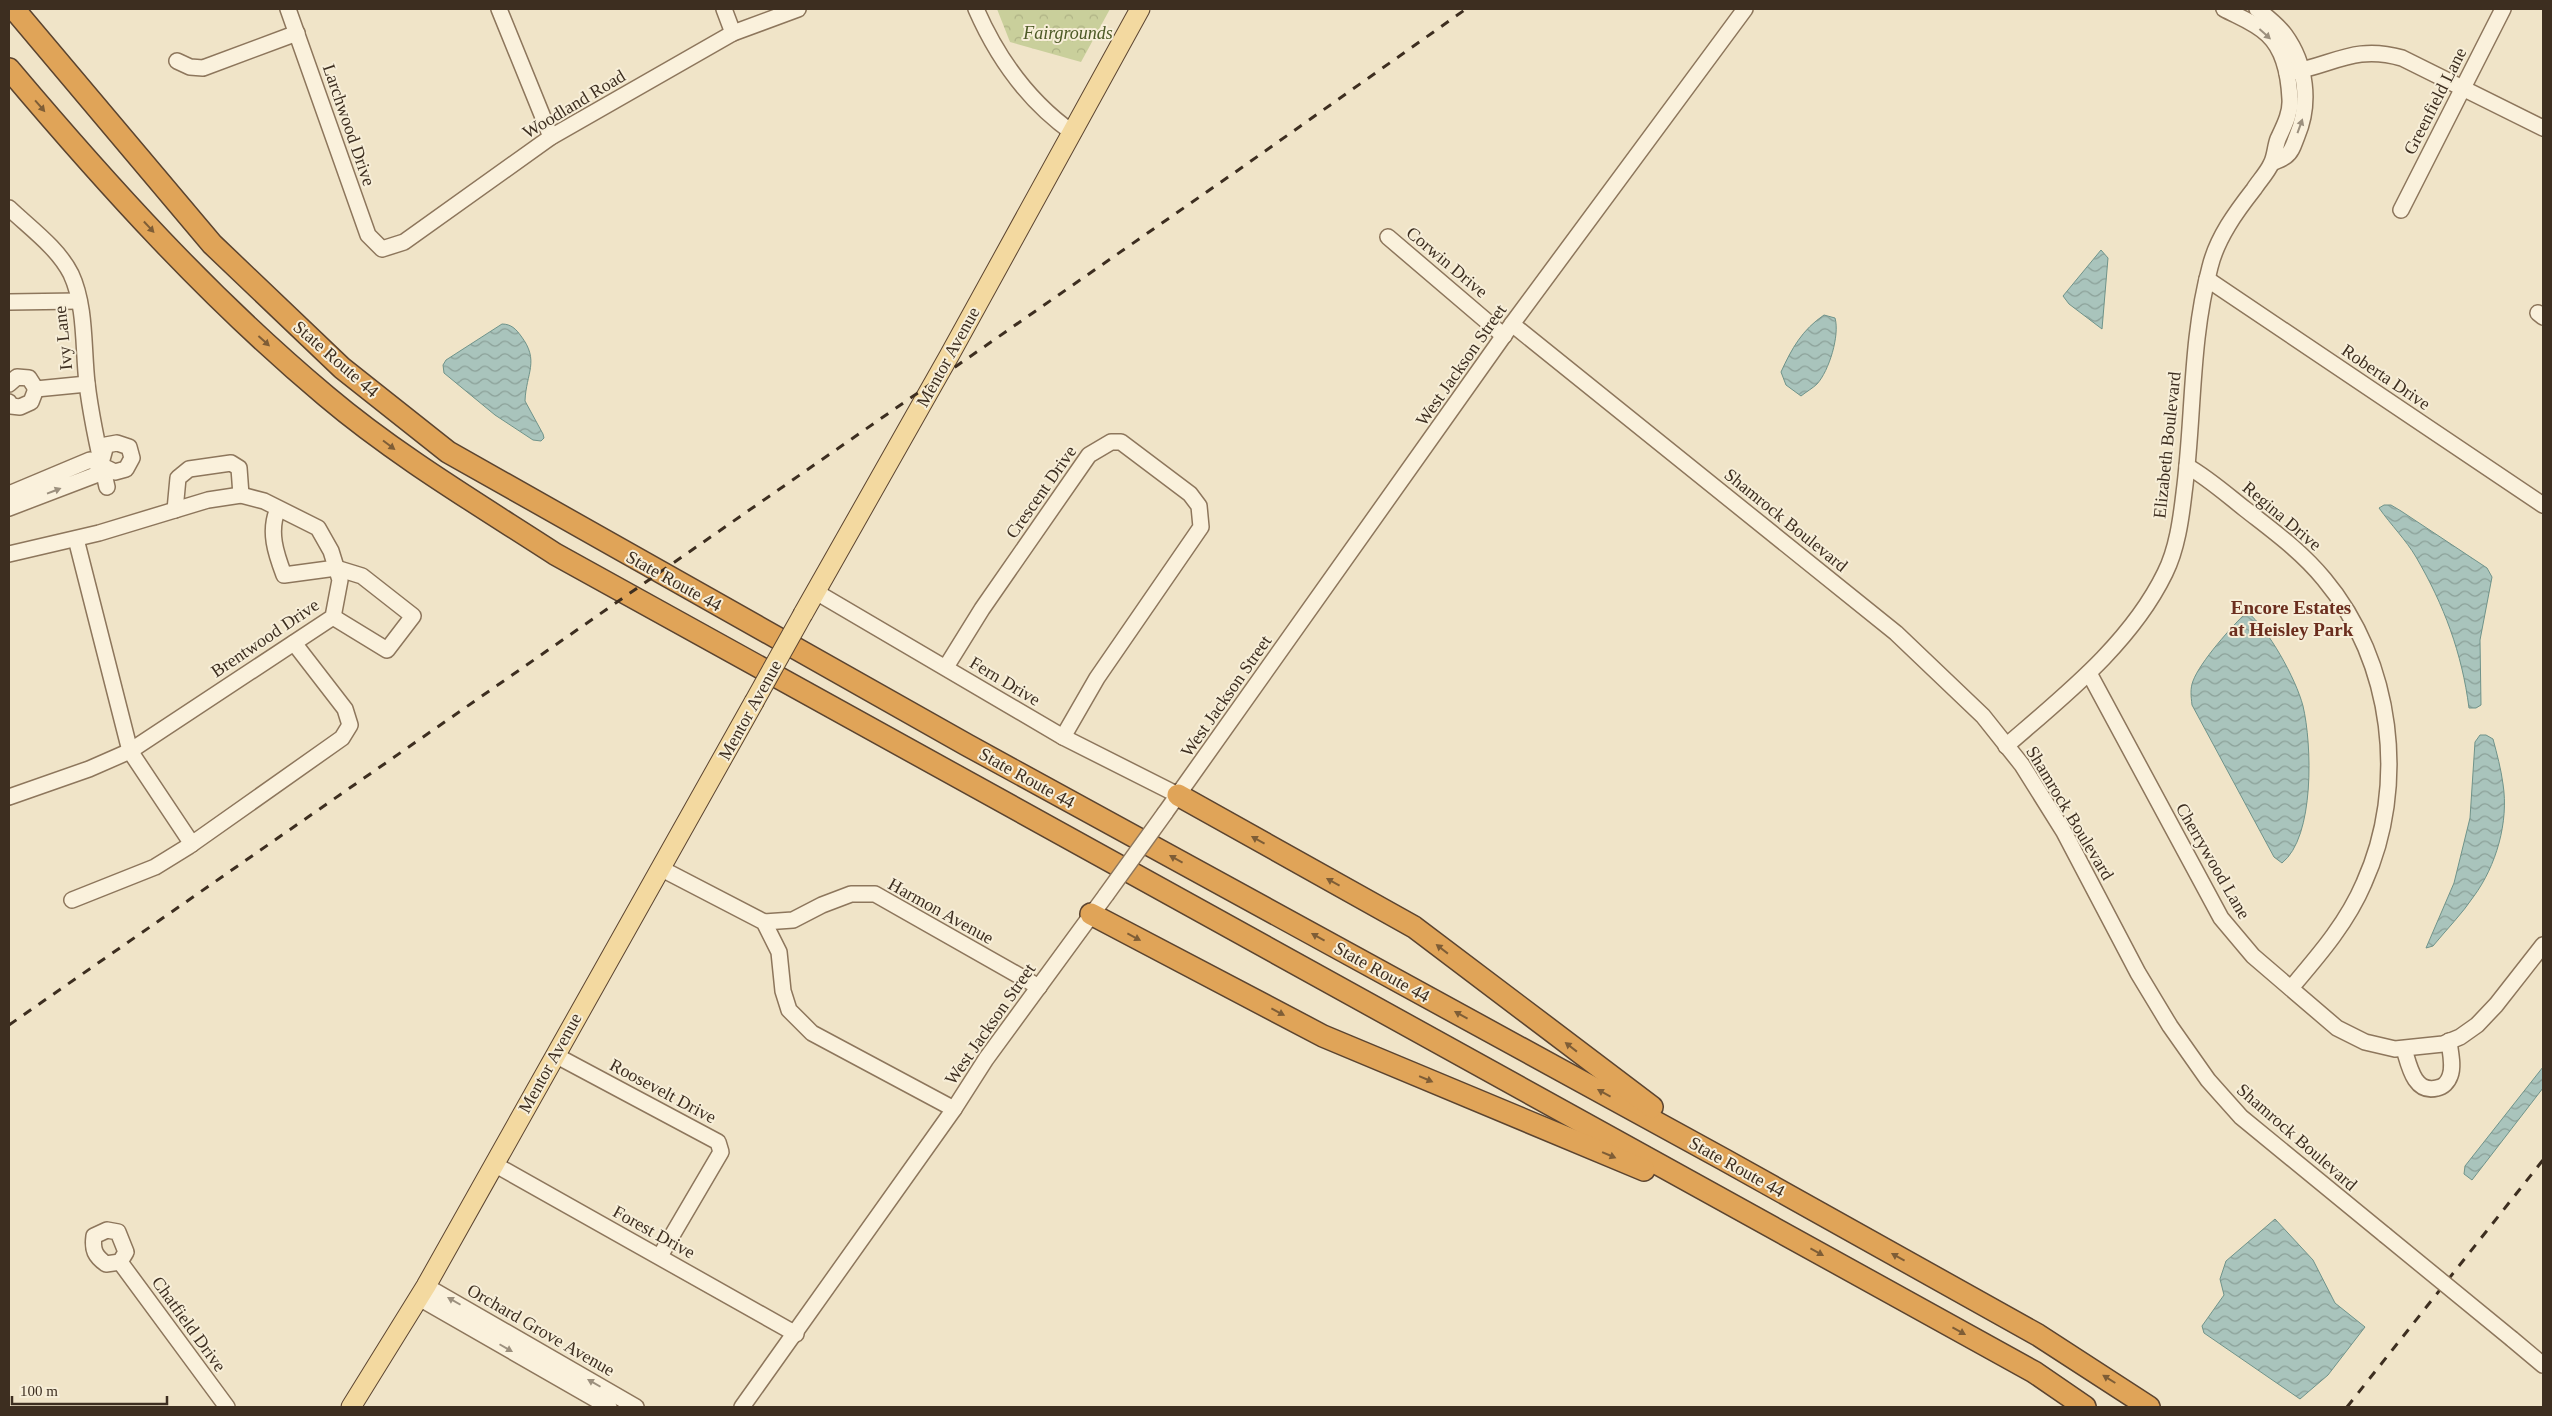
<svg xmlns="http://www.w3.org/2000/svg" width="2552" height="1416" viewBox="0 0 2552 1416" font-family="'Times New Roman',serif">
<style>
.park{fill:url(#park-crowns)}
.water{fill:url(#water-waves);stroke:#6f938a}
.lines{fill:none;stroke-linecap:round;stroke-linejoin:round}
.minor-casing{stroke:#8d765c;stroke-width:18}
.major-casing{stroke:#5b4430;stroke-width:21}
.highway-casing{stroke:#5b4430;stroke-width:24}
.minor{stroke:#faf1dc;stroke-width:15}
.major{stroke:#f3d9a0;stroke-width:19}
.highway{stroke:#e0a458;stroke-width:21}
.rail{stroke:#3d2e20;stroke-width:3;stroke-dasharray:9 9;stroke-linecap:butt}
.minor-bridge-casing{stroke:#8d765c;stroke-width:18;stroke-linecap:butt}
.major-bridge-casing{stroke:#5b4430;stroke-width:21;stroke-linecap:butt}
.minor-bridge{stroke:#faf1dc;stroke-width:15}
.major-bridge{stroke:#f3d9a0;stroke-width:19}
.oneway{fill:#9c907e}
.oneway2{fill:#7e5d36}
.labels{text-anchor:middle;stroke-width:4;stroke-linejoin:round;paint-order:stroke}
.park-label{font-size:18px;font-style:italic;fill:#4d5a26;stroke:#f7eed8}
.street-label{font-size:18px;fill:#3d2e20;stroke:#f7eed8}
.neighbourhood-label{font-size:19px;font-weight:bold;fill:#6b2e1e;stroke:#f7eed8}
</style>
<defs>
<pattern id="park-crowns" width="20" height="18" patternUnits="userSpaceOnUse" patternTransform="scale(1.25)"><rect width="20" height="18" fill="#c9cf9b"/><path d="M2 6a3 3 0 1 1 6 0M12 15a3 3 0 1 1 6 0" fill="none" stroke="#aeb285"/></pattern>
<pattern id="water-waves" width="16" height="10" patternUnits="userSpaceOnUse" patternTransform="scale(1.25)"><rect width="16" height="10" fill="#a9c4bc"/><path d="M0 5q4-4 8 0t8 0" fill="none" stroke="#8ba098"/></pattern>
</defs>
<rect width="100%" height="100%" fill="#f0e4c8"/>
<!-- park -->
<polygon class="park" points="997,9 1110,9 1081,62 1010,42"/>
<!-- water -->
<g class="water">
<polygon points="2101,250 2108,258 2102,329 2069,304 2063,296"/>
<path d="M1824 315 1835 318C1840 335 1829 371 1817 384 1813 388 1806 392 1801 396L1786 385 1781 372C1792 348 1802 330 1824 315Z"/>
<path d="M502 324C511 324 516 329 521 336 540 361 526 373 525 401L543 434 544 438 541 441 533 440 495 415 444 373 443 365 446 360Z"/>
<path d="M2384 505H2391L2401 511 2487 568 2492 577 2480 640 2481 705 2476 708H2469C2462 653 2444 605 2416 557 2406 540 2391 525 2379 508Z"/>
<path d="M2247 612C2268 628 2296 679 2303 706 2312 744 2315 837 2282 863L2274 857 2192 705C2191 696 2190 689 2193 681 2200 662 2232 626 2247 612Z"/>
<path d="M2480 735H2486L2493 739C2497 754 2501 769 2503 784 2509 822 2496 866 2474 896 2462 914 2446 930 2433 946L2426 948 2454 883 2470 818 2475 742Z"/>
<polygon points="2543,1067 2543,1088 2472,1180 2464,1174 2465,1166"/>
<polygon points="2275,1219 2313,1260 2335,1303 2365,1327 2328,1375 2300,1399 2204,1333 2202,1326 2224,1295 2220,1279 2226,1261"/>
</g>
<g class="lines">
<defs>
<g id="minor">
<polyline points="288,9 368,235 382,249 404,242 551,137 733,33 798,9"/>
<polyline points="499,9 551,137"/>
<polyline points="724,9 733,33"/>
<path d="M976 9C997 57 1029 102 1073 133"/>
<path d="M2257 9C2267 17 2277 24 2285 35 2306 64 2311 103 2297 136 2294 143 2292 152 2286 156 2282 159 2276 161 2272 163"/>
<polyline points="177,61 190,67 203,68 297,33"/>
<path d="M2287 73C2333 66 2353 44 2402 58L2543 128"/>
<path d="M9 208C30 228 58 248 71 274 86 306 83 348 87 383 91 418 99 453 107 487"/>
<polyline points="2401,210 2503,9"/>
<polyline points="1388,237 1504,336"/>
<polyline points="2207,279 2543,505"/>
<polyline points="9,302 79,301"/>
<polyline points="2538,313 2543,317"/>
<polyline points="1512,324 1896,633 1983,716 2022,765 2064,832 2138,973 2170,1026 2208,1080 2241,1117 2385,1235"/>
<polyline points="9,384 17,377 29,378 36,389"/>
<polyline points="36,389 87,384"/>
<polyline points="9,402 11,406 20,407 31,402 36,389"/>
<path d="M2187 466C2208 478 2226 494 2245 509 2273 531 2301 551 2324 579 2393 661 2408 786 2364 883 2347 923 2319 955 2291 988"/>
<polyline points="9,494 90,460 115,472 126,469 132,458 129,447 117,443 106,445 98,474 9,508"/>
<path d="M278 509C268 531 276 554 284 575L336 568 362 576 413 616 387 650 333 617"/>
<polyline points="175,510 178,478 189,469 231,463 239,468 241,495"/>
<polyline points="76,539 130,751 192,844"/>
<polyline points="9,554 99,533 208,500 241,495 264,501 318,528 331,551 340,580 333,617 130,751 89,769 9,797"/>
<polyline points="816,592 1063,737 1178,795"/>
<polyline points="946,667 982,609 1089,455 1111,442 1121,442 1190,494 1199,506 1201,527 1097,678 1063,737"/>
<polyline points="2089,673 2221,918 2253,956 2337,1028 2365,1042 2395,1049 2443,1044 2460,1037 2477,1025 2496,1005 2543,945"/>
<path d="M2006 746C2065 695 2131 643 2165 573 2177 549 2181 519 2184 493 2194 418 2190 341 2210 267 2217 238 2236 212 2254 189 2259 181 2267 173 2271 164 2275 157 2275 147 2278 139 2284 126 2291 113 2290 99 2289 78 2284 50 2268 35 2256 23 2239 17 2224 9"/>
<polyline points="1165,813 1512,324 1745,9"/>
<polyline points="660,868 764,922 779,952 783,991 789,1010 812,1033 954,1109"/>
<polyline points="72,900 155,867 189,846 342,738 350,725 345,709 294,643"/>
<polyline points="764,922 793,920 822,905 851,894 875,894 1039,987"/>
<path d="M2404 1049C2409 1065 2414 1094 2437 1088 2443 1087 2448 1082 2450 1076 2454 1066 2450 1051 2449 1041"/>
<polyline points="555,1055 718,1142 721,1152 660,1256"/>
<polyline points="494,1164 796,1334"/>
<path d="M107 1230 118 1232 126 1252 120 1262 106 1264C95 1256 92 1250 94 1236Z"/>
<polyline points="120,1262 227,1407"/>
<polyline points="426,1286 636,1407"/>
<polyline points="419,1298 609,1407"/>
<polyline points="2512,1339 2543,1365"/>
<polyline points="742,1407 954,1109 986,1059 1106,895"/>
</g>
<g id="major">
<polyline points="803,614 949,356 1140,9"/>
<polyline points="351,1407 426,1286 754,702"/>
</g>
<g id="highway">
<polyline points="14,9 212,244 342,368 448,452 967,745 1723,1159 2038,1335 2149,1407"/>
<path d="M9 69C107 185 209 298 326 396 397 456 478 504 555 554L2034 1372 2085 1407"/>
<polyline points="1178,795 1414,927 1652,1107"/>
<polyline points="1091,914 1323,1036 1644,1170"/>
</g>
</defs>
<!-- minor casing -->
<use href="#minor" class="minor-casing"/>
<!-- major casing -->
<use href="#major" class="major-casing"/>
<!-- highway casing -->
<use href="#highway" class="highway-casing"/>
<!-- minor -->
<use href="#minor" class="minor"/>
<!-- major -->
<use href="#major" class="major"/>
<!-- highway -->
<use href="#highway" class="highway"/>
<!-- rail -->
<g class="rail">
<polyline points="9,1025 1244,166 1466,9"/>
<polyline points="2347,1407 2543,1160"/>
</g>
<defs>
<g id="minor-bridge">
<polyline points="1106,895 1165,813"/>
<polyline points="2385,1235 2512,1339"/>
</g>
<polyline id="major-bridge" points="754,702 803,614"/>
</defs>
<!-- minor-bridge casing -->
<use href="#minor-bridge" class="minor-bridge-casing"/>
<!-- major-bridge casing -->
<use href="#major-bridge" class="major-bridge-casing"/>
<!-- minor-bridge -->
<use href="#minor-bridge" class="minor-bridge"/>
<!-- major-bridge -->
<use href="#major-bridge" class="major-bridge"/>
</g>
<!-- one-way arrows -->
<defs><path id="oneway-solid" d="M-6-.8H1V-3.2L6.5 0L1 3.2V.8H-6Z" transform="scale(1.25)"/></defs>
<g class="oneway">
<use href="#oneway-solid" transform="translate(2265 34) rotate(42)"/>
<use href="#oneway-solid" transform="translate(2300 126) rotate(-70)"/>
<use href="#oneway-solid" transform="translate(54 491) rotate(-21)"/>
<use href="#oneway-solid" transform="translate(454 1301) rotate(-150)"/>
<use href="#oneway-solid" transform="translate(506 1348) rotate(30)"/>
<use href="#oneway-solid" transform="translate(594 1383) rotate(-150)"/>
</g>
<g class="oneway2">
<use href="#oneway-solid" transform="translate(40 106) rotate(49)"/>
<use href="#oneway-solid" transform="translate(149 227) rotate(47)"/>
<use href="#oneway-solid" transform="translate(264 341) rotate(42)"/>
<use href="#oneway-solid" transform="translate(389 445) rotate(37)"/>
<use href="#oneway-solid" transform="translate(1258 840) rotate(-151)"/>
<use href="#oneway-solid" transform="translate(1176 859) rotate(-151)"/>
<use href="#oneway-solid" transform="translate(1333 882) rotate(-151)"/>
<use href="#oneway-solid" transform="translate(1134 937) rotate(28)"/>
<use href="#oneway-solid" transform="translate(1318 937) rotate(-151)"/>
<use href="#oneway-solid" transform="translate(1442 949) rotate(-142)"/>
<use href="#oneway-solid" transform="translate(1278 1012) rotate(28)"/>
<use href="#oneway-solid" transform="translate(1461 1015) rotate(-151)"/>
<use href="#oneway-solid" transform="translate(1571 1047) rotate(-142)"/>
<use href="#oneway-solid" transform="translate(1426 1079) rotate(23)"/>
<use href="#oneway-solid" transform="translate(1604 1093) rotate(-151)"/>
<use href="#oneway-solid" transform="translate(1609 1155) rotate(23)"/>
<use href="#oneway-solid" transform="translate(1817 1252) rotate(29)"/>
<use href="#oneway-solid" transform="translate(1898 1257) rotate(-151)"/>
<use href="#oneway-solid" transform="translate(1959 1331) rotate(29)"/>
<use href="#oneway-solid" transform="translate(2109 1379) rotate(-148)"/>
</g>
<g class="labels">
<!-- park labels -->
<g class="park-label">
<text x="1068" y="39">Fairgrounds</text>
</g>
<!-- street labels -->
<g class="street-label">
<text transform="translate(2435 101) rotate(-63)" y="6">Greenfield Lane</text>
<text transform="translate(574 104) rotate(-31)" y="6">Woodland Road</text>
<text transform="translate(349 125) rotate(71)" y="6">Larchwood Drive</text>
<text transform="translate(1447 262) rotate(40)" y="6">Corwin Drive</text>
<text transform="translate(63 338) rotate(-96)" y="6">Ivy Lane</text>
<text transform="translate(948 357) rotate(-61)" y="6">Mentor Avenue</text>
<text transform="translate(336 359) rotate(41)" y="6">State Route 44</text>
<text transform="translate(1461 365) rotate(-55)" y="6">West Jackson Street</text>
<text transform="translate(2386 377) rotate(34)" y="6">Roberta Drive</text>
<text transform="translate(2167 445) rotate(-84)" y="6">Elizabeth Boulevard</text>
<text transform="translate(1041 492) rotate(-55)" y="6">Crescent Drive</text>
<text transform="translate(2282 516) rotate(40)" y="6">Regina Drive</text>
<text transform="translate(1786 520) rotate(39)" y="6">Shamrock Boulevard</text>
<text transform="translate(674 581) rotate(29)" y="6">State Route 44</text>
<text transform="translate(265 638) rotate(-34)" y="6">Brentwood Drive</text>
<text transform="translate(1005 681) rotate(31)" y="6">Fern Drive</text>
<text transform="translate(1226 696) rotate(-55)" y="6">West Jackson Street</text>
<text transform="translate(750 710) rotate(-61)" y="6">Mentor Avenue</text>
<text transform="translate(1027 778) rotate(29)" y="6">State Route 44</text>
<text transform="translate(2070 813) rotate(59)" y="6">Shamrock Boulevard</text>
<text transform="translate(2213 861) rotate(60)" y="6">Cherrywood Lane</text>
<text transform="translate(941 911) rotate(29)" y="6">Harmon Avenue</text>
<text transform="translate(1382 972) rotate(29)" y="6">State Route 44</text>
<text transform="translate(990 1024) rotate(-55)" y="6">West Jackson Street</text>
<text transform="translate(550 1063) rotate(-61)" y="6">Mentor Avenue</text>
<text transform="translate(663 1091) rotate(28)" y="6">Roosevelt Drive</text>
<text transform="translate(2297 1137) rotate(41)" y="6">Shamrock Boulevard</text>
<text transform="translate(1737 1167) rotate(29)" y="6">State Route 44</text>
<text transform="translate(654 1232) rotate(29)" y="6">Forest Drive</text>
<text transform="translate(189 1324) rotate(54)" y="6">Chatfield Drive</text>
<text transform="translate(541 1330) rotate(30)" y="6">Orchard Grove Avenue</text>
</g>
<!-- neighbourhood labels -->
<g class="neighbourhood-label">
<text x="2291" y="614">Encore Estates<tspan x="2291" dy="22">at Heisley Park</tspan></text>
</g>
</g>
<!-- border -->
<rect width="2552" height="1416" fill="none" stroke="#3d2e20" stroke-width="20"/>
<!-- scale -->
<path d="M12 1396v8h155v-8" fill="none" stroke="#3d2e20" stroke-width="2.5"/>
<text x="20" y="1396" font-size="15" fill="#3d2e20" stroke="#f7eed8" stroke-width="4" paint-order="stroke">100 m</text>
</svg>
